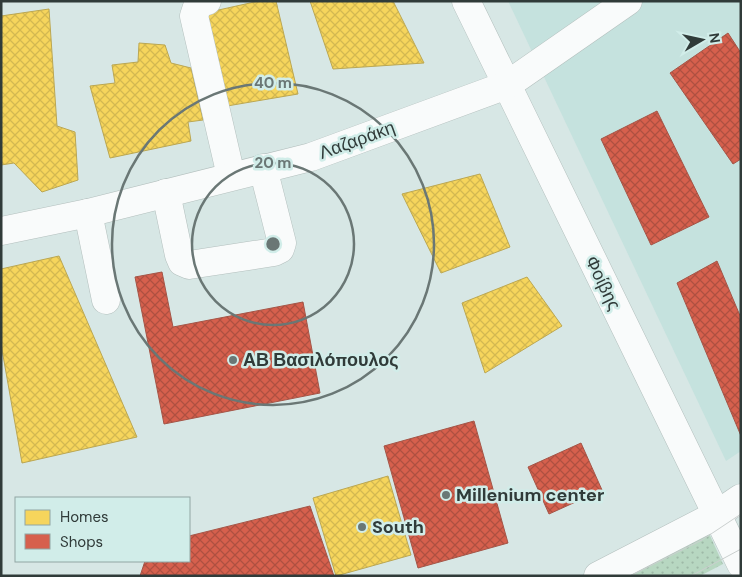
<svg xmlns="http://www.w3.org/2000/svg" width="742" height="577" viewBox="0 0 742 577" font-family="'DM Sans',sans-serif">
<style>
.built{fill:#c5e2de}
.grass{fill:url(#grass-dots)}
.homes{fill:url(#homes-cross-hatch);stroke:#bba752}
.shops{fill:url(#shops-cross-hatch);stroke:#a45547}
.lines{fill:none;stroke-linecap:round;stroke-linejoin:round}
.minor-casing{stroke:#b3bfbd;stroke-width:29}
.minor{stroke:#f9fbfb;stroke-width:28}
.tram{stroke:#cacfce;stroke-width:1}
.ring{fill:none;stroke:#6a7775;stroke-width:2.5}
.poi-dot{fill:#6a7775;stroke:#d1ede9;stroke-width:2}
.labels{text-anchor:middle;stroke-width:5;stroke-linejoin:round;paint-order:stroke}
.street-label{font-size:18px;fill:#303b39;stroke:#d1ede9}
.poi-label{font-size:18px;font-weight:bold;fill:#303b39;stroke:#d1ede9;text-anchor:start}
.centre{fill:#6a7775;stroke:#d1ede9;stroke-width:2.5}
.ring-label{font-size:15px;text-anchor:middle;font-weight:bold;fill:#6a7775;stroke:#d1ede9;stroke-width:5;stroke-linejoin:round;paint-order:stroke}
</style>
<defs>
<pattern id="grass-dots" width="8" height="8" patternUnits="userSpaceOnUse" patternTransform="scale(1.25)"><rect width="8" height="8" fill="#b7d7c1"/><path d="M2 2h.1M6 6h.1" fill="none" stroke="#9eb9a7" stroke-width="1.8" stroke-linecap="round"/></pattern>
<pattern id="homes-cross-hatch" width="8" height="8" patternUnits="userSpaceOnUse" patternTransform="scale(1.25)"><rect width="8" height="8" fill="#f6d55c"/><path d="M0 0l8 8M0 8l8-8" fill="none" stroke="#d3b851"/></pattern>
<pattern id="shops-cross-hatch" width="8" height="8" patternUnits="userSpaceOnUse" patternTransform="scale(1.25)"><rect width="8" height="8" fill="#d6604d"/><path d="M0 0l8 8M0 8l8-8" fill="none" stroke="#ae5041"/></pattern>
</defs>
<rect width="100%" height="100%" fill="#d7e7e5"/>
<!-- built -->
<polygon class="built" points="508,1 741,1 741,451 726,461"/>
<!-- grass -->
<polygon class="grass" points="707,529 723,564 700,576 619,576"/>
<!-- homes -->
<g class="homes">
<polygon points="259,1 276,1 298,94 227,106 205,13"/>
<polygon points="310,1 393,1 424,63 333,69"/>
<polygon points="49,9 57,126 75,132 78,180 42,192 14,163 1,165 1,16"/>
<polygon points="139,43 165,45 171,63 191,68 203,120 188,122 191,141 110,158 90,86 115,83 112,65 138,62"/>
<polygon points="480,174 510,247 441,273 402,194"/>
<polygon points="59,256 137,437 22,463 1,344 1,269"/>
<polygon points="527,277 562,326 485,373 462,303"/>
<polygon points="388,476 411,555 336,576 313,498"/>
</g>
<!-- shops -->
<g class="shops">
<polygon points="728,33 741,53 741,159 733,164 670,73"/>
<polygon points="657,111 709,217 651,245 601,139"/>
<polygon points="717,261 741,318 741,436 677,283"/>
<polygon points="162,272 173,327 303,302 320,393 164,424 135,277"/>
<polygon points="474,421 508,543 418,568 384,446"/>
<polygon points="581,443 602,490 549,514 528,467"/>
<polygon points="310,506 334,576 140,576 145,561 189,561 189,536"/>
</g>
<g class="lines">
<defs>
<g id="minor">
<polyline points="207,1 198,4 194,16 231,176"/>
<polyline points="466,1 741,564"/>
<polyline points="166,193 179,255 182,262 189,265 274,252 280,249 282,243 263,168"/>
<polyline points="88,213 106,300"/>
<polyline points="1,231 88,213 311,157 507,85 628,1"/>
<polyline points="598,576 716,515 741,498"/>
</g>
</defs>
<!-- minor casing -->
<use href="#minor" class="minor-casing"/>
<!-- minor -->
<use href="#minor" class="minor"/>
<!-- tram -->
<g class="tram">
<polyline points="630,576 702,540 741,514"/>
<polyline points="691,576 741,549"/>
</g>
</g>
<!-- distance rings -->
<g class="ring">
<circle cx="273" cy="244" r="81"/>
<circle cx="273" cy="244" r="161"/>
</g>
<!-- markers -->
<g class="poi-dot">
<circle cx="233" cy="360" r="5"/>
<circle cx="446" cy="495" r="5"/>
<circle cx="362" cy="527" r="5"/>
</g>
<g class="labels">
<!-- street labels -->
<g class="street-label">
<text transform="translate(357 140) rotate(-20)" y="6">Λαζαράκη</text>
<text transform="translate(603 283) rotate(64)" y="6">Φοίβης</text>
</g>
<!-- poi labels -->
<g class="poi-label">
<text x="243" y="366">ΑΒ Βασιλόπουλος</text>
<text x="456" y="501">Millenium center</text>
<text x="372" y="533">South</text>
</g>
</g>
<circle cx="273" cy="244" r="8" class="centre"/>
<g class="ring-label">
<text x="273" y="88">40 m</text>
<text x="273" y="168">20 m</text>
</g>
<!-- border -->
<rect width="742" height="577" fill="none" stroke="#303b39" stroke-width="5"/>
<!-- legend -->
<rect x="15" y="497" width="175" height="65" fill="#d1ede9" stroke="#91a6a3"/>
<rect x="25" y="510" width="25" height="15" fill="#f6d55c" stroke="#91a6a3"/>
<text x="60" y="522" font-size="15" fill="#303b39">Homes</text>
<rect x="25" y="534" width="25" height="15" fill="#d6604d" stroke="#91a6a3"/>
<text x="60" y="547" font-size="15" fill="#303b39">Shops</text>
<!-- north arrow -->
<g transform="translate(702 40) rotate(81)" stroke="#d1ede9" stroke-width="4" paint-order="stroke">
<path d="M0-4L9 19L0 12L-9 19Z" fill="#303b39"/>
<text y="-8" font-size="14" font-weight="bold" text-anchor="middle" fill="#303b39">N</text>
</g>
</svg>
